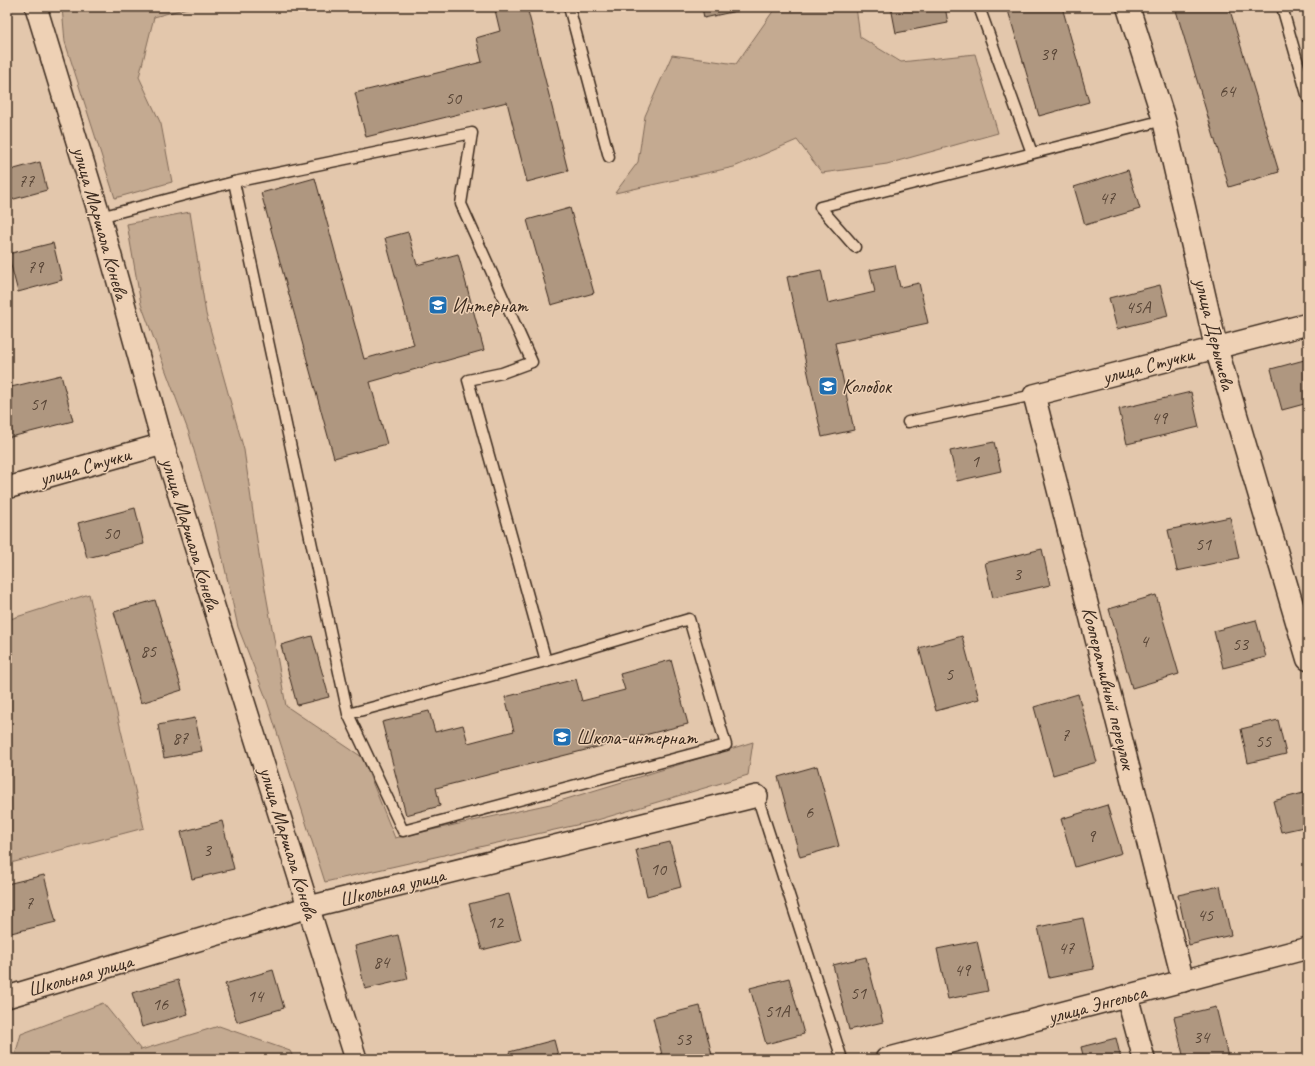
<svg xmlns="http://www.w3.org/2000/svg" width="1315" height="1066" viewBox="0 0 1315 1066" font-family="Caveat,sans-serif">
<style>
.green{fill:#c4aa91;stroke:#806a58}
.building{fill:#af9780;stroke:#3b2a1e}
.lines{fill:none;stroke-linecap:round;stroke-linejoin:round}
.service-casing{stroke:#3b2a1e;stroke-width:13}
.minor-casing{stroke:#3b2a1e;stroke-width:24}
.tertiary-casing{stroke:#3b2a1e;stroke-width:25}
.service{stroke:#eed1b5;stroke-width:10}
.minor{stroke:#eed1b5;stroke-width:21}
.tertiary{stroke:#eed1b5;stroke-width:22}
.labels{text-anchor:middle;stroke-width:3;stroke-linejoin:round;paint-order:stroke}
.number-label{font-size:18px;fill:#584536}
.street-label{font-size:20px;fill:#3b2a1e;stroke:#eed1b5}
.poi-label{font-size:20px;fill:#3b2a1e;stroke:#eed1b5;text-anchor:start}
</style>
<rect width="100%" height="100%" fill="#e3c7ac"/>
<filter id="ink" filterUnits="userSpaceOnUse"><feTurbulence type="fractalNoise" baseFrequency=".025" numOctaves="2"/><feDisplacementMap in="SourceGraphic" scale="8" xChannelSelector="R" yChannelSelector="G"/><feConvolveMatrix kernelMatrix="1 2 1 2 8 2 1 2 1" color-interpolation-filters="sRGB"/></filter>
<g filter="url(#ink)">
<!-- green -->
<g class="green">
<polygon points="62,7 191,7 154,17 139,77 161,124 172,182 115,198 65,42"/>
<polygon points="776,7 856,7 860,37 901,62 975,54 998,133 887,164 822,173 797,140 734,167 615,193 638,162 645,116 672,55 736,64"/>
<polygon points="190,212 206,314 244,450 260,561 286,706 362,757 395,838 550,804 753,742 748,775 594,821 325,882 266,698 238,627 215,524 189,433 141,304 127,224"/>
<polygon points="89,594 144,828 7,864 7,620"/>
<polygon points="103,1003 141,1050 219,1026 290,1051 294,1059 14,1059 21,1034"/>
</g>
<!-- building -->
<g class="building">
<polygon points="509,7 527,7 568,171 527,182 507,102 366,137 355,93 482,62 476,38 500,31 495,10"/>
<polygon points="702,7 745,7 746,9 704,18"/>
<polygon points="891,7 945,7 948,23 896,33"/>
<polygon points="1007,7 1062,7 1089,102 1039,116"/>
<polygon points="1175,7 1229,7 1279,172 1229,187"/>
<polygon points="40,162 47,190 7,201 7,171"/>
<polygon points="1128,170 1140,209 1085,225 1074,187"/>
<polygon points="315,178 364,359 414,345 385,238 408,232 417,265 458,254 484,350 370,382 387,444 334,458 261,193"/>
<polygon points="570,208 594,293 551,305 527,220"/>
<polygon points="53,243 62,280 18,292 8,254"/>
<polygon points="895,265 900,287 919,283 928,323 835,343 854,430 822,437 787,277 821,270 828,303 875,292 870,270"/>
<polygon points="1160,285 1168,316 1117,329 1109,298"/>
<polygon points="1308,359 1308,403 1282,410 1271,369"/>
<polygon points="61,375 73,421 7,438 7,388"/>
<polygon points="1191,392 1199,427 1127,444 1119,409"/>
<polygon points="994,442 1001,471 957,481 950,451"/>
<polygon points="135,508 144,544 87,558 78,523"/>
<polygon points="1230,517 1239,558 1177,571 1168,530"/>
<polygon points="1042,549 1050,585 993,598 985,563"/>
<polygon points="1156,595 1179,674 1132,688 1109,609"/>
<polygon points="155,600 182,690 141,703 114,612"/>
<polygon points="1256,620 1266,657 1223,668 1214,631"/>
<polygon points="312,636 329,697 297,705 281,645"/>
<polygon points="962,636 979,699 936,711 919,648"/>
<polygon points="671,660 688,724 436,788 440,806 406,815 382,722 429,711 435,732 463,725 468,743 514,731 505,697 576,679 582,701 625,690 620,674"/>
<polygon points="1078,694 1097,762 1053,775 1034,707"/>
<polygon points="195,718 202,751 164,758 158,725"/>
<polygon points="1278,720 1286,754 1248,763 1241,729"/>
<polygon points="817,766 839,846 800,857 778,777"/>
<polygon points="1307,792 1308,826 1281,832 1273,801"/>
<polygon points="1107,805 1122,853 1075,867 1061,819"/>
<polygon points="222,821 234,869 192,879 181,832"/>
<polygon points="670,842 681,887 647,896 636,850"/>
<polygon points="44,875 56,922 7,934 7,884"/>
<polygon points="1220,886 1231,935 1189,945 1178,895"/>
<polygon points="509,894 521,940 482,950 469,904"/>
<polygon points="1083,918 1094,969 1049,978 1038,927"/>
<polygon points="398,935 408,979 365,989 355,946"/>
<polygon points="977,941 988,991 948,999 937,949"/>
<polygon points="866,957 883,1022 849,1030 833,965"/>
<polygon points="273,970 284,1008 237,1022 225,984"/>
<polygon points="789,978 804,1034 766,1044 750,988"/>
<polygon points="178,980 188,1014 142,1027 132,993"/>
<polygon points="700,1006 713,1059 663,1059 653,1018"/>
<polygon points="1216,1007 1228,1057 1219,1059 1184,1059 1174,1017"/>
<polygon points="1116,1038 1121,1059 1084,1059 1081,1047"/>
<polygon points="554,1040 559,1059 511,1059 509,1052"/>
</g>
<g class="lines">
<defs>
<g id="service">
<polyline points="569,7 609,157"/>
<polyline points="979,7 1032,153"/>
<polyline points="1282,7 1308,98"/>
<polyline points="234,182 348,714 403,831 726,745 689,619 546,661 348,714"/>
<polyline points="100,217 234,182 472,133 461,204 532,362 502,373 468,380 546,661"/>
<polyline points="855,247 820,207 1164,120"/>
<polyline points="908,422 1034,395"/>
<polyline points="757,796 842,1059"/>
</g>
<g id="minor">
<polyline points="36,7 100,217 163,444 356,1059"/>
<polyline points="7,488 163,444"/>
<polyline points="1183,981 1034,395 1308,324"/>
<polyline points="1127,996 1144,1059"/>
<polyline points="7,997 309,907 757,796"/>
<polyline points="886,1059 1308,948"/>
</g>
<polyline id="tertiary" points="1128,7 1164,120 1216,347 1308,659"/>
</defs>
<!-- service casing -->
<use href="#service" class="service-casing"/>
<!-- minor casing -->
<use href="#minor" class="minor-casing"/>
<!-- tertiary casing -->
<use href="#tertiary" class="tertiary-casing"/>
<!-- service -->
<use href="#service" class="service"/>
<!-- minor -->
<use href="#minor" class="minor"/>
<!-- tertiary -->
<use href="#tertiary" class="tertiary"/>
</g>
</g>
<!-- icons -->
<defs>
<symbol id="school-square" viewBox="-11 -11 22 22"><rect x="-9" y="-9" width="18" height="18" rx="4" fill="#1f6fb2" stroke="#eed1b5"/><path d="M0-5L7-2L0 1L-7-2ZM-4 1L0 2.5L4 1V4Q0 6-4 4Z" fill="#fff"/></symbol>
</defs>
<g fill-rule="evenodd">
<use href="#school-square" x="427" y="294" width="22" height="22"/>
<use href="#school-square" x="817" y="375" width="22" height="22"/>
<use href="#school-square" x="551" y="726" width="22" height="22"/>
</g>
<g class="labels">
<!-- number labels -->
<g class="number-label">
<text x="1048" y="60">39</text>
<text x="1227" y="97">64</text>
<text x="453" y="104">50</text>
<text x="26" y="187">77</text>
<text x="1107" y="204">47</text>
<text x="35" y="273">79</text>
<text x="1138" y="313">45А</text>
<text x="38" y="410">51</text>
<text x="1159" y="424">49</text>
<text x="975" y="467">1</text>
<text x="111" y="539">50</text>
<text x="1203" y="550">51</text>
<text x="1017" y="580">3</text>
<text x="1144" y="647">4</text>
<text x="1240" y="650">53</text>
<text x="148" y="657">85</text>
<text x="949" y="680">5</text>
<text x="1065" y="741">7</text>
<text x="180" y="744">87</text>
<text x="1263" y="747">55</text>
<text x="809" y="818">6</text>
<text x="1091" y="842">9</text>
<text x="207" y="856">3</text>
<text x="658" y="875">10</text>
<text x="29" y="909">7</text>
<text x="1205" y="921">45</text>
<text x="495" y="928">12</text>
<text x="1066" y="954">47</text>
<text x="381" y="968">84</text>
<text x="962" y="976">49</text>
<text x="858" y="999">51</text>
<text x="255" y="1002">14</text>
<text x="160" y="1010">16</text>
<text x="777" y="1017">51А</text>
<text x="1201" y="1043">34</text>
<text x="683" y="1045">53</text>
</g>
<!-- street labels -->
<g class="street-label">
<text transform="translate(101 223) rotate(74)" y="7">улица Маршала Конева</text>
<text transform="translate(1215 334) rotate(76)" y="7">улица Дерышева</text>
<text transform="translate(1148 365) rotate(-15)" y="7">улица Стучки</text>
<text transform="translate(85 466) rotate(-16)" y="7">улица Стучки</text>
<text transform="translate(191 534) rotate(73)" y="7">улица Маршала Конева</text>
<text transform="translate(1109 688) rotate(76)" y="7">Кооперативный переулок</text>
<text transform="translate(289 843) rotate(73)" y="7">улица Маршала Конева</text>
<text transform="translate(392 887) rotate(-14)" y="7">Школьная улица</text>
<text transform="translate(80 975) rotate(-16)" y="7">Школьная улица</text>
<text transform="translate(1097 1004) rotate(-15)" y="7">улица Энгельса</text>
</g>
<!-- poi labels -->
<g class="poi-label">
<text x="452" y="312">Интернат</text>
<text x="842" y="393">Колобок</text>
<text x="576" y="744">Школа-интернат</text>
</g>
</g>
<!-- margin -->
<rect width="1315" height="1066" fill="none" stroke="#eed1b5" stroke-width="24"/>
<rect x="12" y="12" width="1291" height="1042" fill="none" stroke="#3b2a1e" stroke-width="1.5" filter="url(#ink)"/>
</svg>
